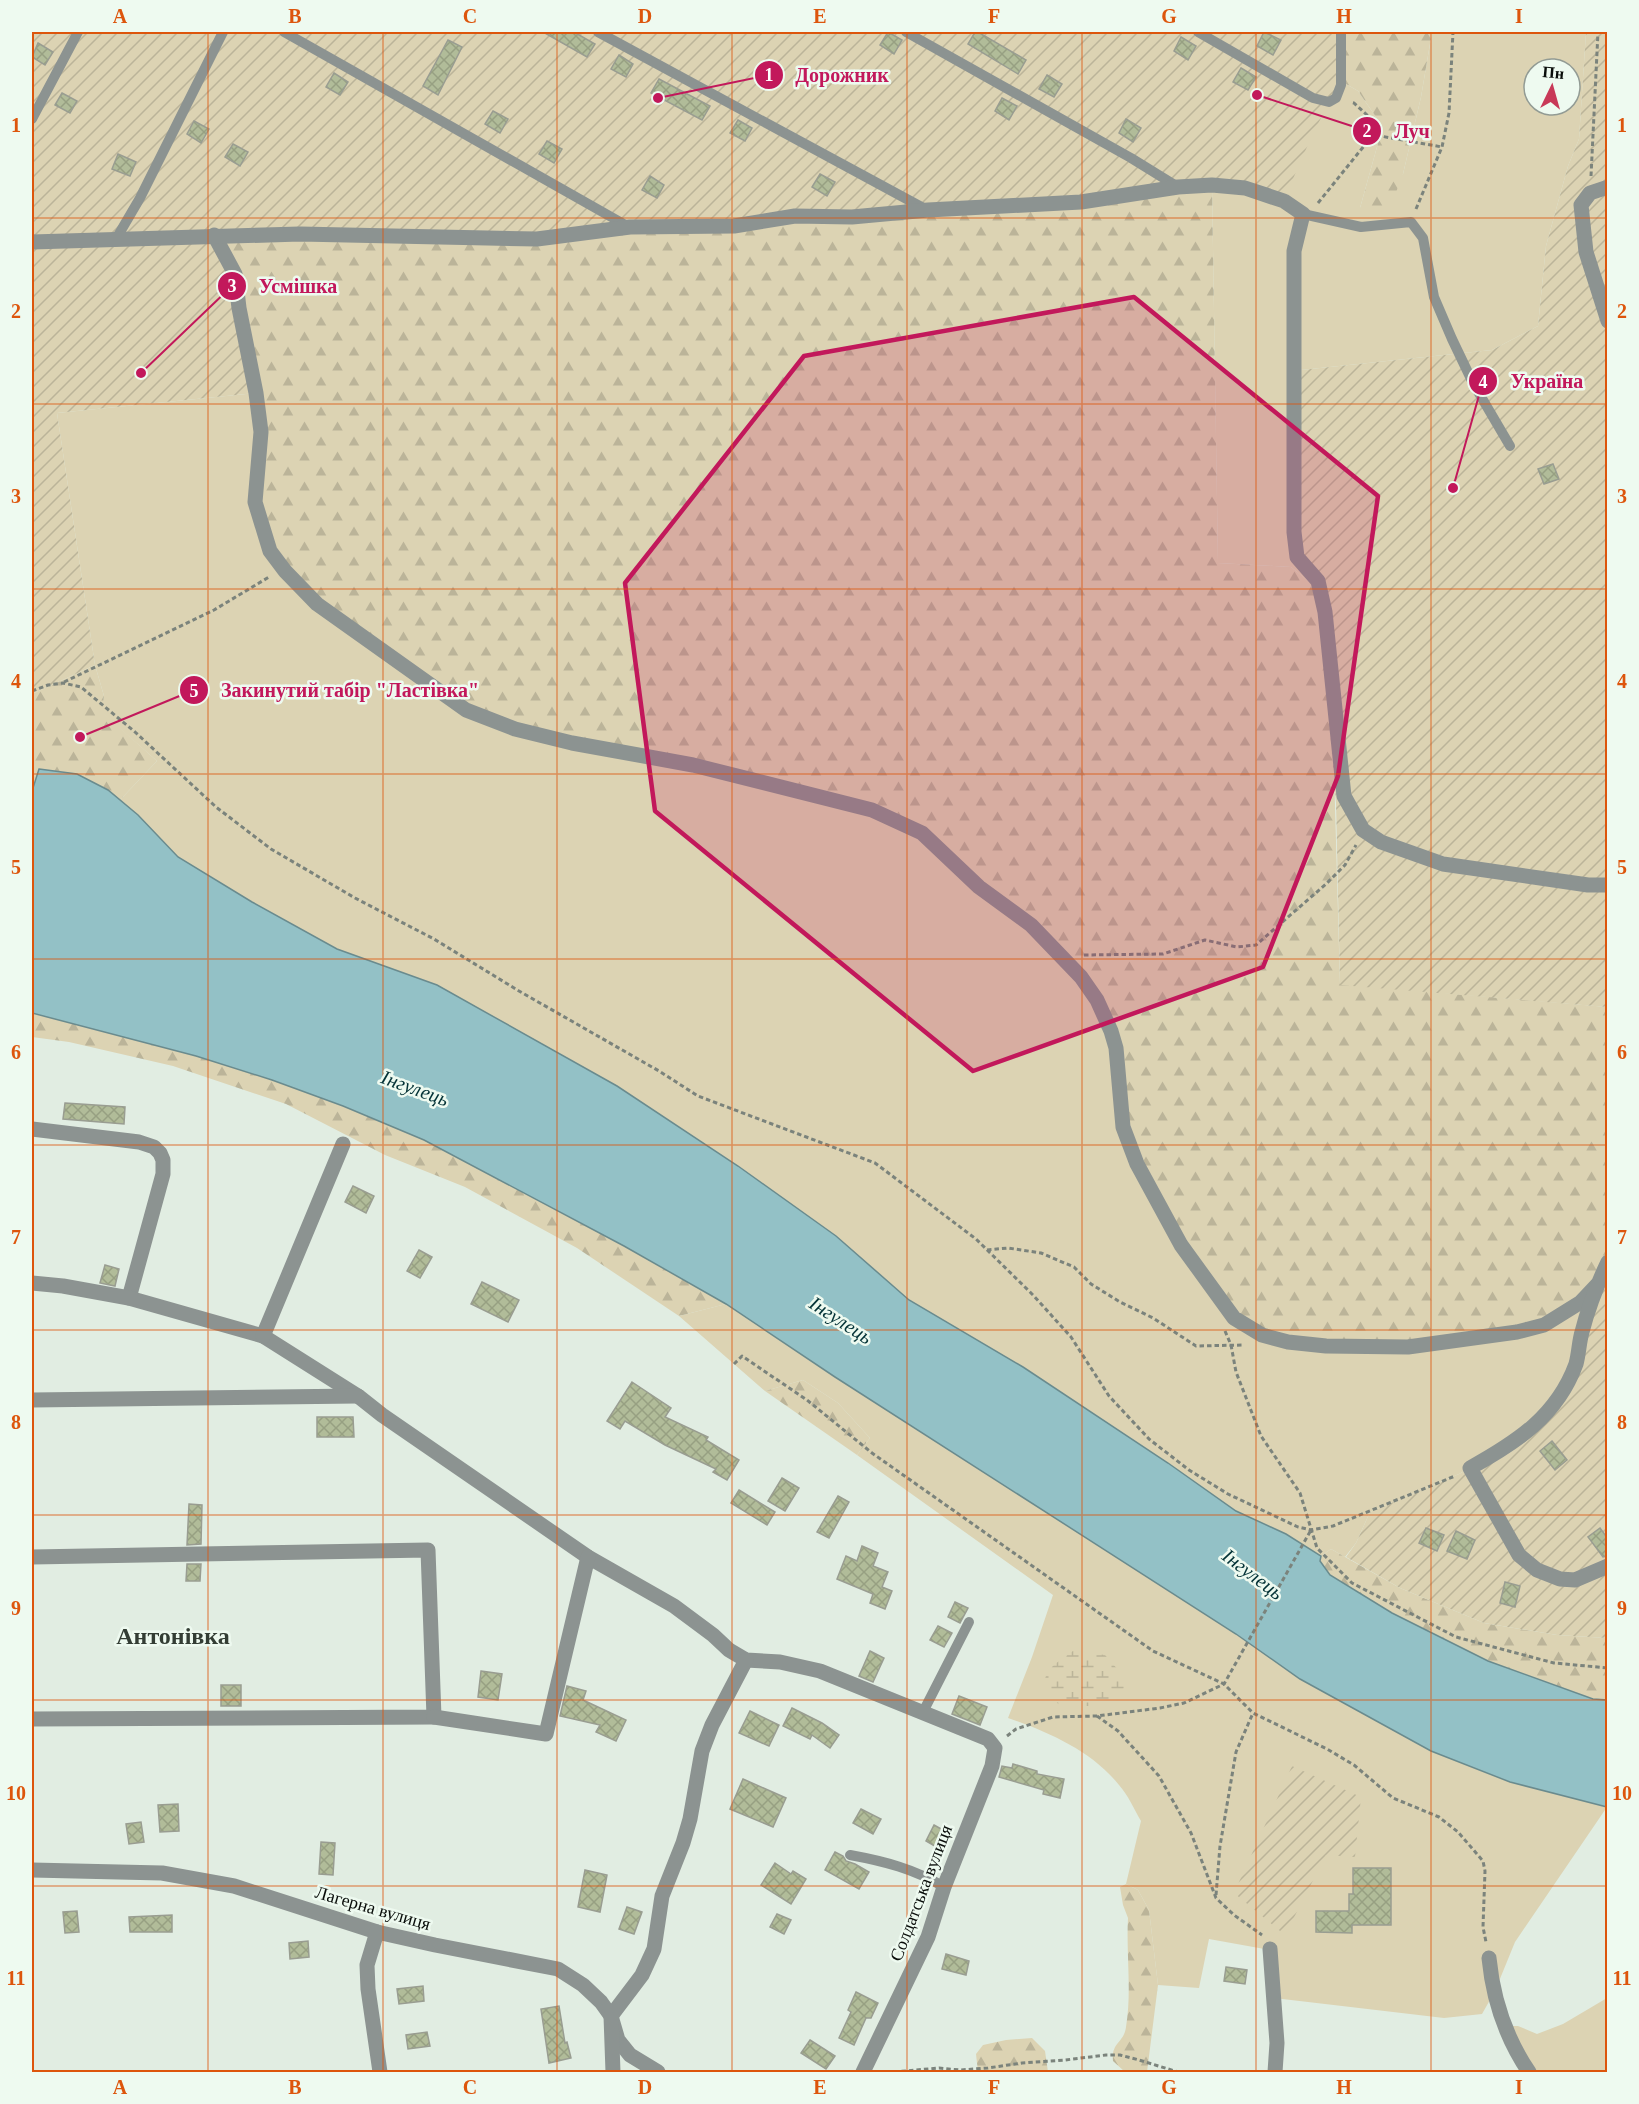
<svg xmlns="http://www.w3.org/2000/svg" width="1639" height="2104" viewBox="0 0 1639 2104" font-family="Georgia,serif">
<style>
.grass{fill:#dcd3b3;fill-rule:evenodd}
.forest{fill:url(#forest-firs)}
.wetland{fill:url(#wetland-marsh)}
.garden{fill:url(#garden-furrows)}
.water{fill:#93c1c6;stroke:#6a8b8e;stroke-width:1.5}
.building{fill:url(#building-cross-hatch);stroke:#999d91;stroke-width:1.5}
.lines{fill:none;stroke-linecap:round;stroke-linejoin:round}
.path{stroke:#7b837c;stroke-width:3;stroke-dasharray:4.5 3;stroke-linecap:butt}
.lane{stroke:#8c9391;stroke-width:10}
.street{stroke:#8c9391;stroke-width:15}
.marked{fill:#c2185b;fill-opacity:0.2;stroke:#c2185b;stroke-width:4.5;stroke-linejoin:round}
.grid{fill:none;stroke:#dd550c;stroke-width:1.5;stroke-opacity:0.55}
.labels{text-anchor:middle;stroke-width:5;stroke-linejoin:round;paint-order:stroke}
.street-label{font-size:18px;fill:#090d0a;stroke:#eefaf0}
.water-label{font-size:20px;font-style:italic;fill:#043337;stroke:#eefaf0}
.district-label{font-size:24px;font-weight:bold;fill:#333d34;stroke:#eefaf0}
.leader{fill:none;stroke:#c2185b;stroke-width:2}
.callout-dot{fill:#c2185b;stroke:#eefaf0;stroke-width:2}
.mark-label{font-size:18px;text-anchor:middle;font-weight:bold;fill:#fff}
.callout-label{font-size:20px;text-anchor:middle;font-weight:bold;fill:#c2185b;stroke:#eefaf0;stroke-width:5;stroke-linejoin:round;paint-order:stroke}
.neatline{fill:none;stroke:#dd550c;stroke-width:2}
.grid-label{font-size:20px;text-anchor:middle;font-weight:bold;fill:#dd550c}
</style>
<defs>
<pattern id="forest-firs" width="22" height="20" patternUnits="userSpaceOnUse" patternTransform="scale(1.5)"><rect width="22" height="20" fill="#dcd3b3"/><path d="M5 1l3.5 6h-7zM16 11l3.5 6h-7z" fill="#bbb499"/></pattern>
<pattern id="wetland-marsh" width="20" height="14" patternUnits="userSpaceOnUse" patternTransform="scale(1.5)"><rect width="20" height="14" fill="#dcd3b3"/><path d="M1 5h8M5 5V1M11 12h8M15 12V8" fill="none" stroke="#bbb499"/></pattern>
<pattern id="garden-furrows" width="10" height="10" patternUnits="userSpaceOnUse" patternTransform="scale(1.5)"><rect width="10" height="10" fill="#dcd3b3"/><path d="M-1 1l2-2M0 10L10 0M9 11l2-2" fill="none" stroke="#bbb499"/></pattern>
<pattern id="building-cross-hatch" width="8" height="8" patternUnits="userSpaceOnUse" patternTransform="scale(1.5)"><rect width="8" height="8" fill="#b1bc99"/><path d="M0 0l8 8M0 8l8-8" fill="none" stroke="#97a082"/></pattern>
</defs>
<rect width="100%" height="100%" fill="#e1ede2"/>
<!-- grass -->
<g class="grass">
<path d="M1432 32H1586L1579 139 1568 166 1546 246 1538 326 1492 350 1301 370 1313 585 1291 567 1218 563 1212 185 1329 102 1341 85 1346 84 1358 91 1376 117 1380 136 1360 208 1403 174 1421 97ZM1534 69H1570V105H1534Z"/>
<polygon points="256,393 797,790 922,833 1597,1285 1562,1393 1500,1451 1459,1474 1370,1512 1356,1543 1345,1557 1331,1549 1321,1556 1286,1534 1236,1511 1168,1463 1023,1367 909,1300 836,1236 738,1166 617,1086 437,986 337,949 252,902 178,857 138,815 120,800 157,761 101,712 104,696 95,665 57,413"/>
<path d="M726 1304 835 1377 1236 1634 1300 1679 1431 1751 1510 1782 1607 1807 1515 1942 1495 1991 1482 2014 1444 2018 1274 1998 1270 1950 1209 1939 1199 1988 1158 1985 1149 1910 1138 1890 1126 1884 1141 1821C1134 1809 1128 1795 1119 1785 1092 1751 1048 1732 1008 1718L1032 1657 1053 1595 857 1455 870 1438 838 1403 803 1380 765 1391 679 1316Z"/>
<polygon points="1607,1998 1607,2072 1529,2072 1505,2026 1518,2026 1537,2034 1563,2024"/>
</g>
<!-- forest -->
<g class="forest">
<polygon points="1346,32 1432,32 1421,97 1403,174 1387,216 1360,208 1380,136 1376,117 1358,91 1346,84"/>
<polygon points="1212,185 1218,563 1291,567 1313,585 1320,611 1334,769 1340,984 1607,1007 1608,1262 1566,1313 1460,1341 1288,1342 1234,1318 1137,1164 1118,1068 1081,977 922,833 871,810 466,710 285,571 255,502 261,432 214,235"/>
<polygon points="95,665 104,696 102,712 157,761 120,800 108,790 32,791 32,810 32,694"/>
<polygon points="32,1013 196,1056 272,1080 343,1106 424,1140 624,1246 726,1304 679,1316 577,1248 465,1187 385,1155 286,1104 173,1066 69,1042 32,1037"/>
<polygon points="803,1380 838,1403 870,1438 857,1455 765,1391"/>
<polygon points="1331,1549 1400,1588 1484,1623 1557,1635 1607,1638 1607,1700 1593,1699 1488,1661 1392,1613 1330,1575 1320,1560 1321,1556"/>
<path d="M1126 1884 1138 1890 1149 1910 1158 1985 1147 2072H1125L1113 2061C1111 2042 1124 2043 1126 2027 1132 1991 1126 1954 1128 1918L1123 1905 1120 1887Z"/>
<polygon points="1032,2038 1045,2051 1048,2072 978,2072 976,2054 983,2045 1006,2040"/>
</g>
<!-- wetland -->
<path class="wetland" d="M1073 1651 1105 1655 1127 1680 1120 1699 1102 1706H1061L1045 1693C1041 1669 1056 1664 1073 1651Z"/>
<!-- garden -->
<g class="garden">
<path d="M32 32H1346V84C1329 89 1293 180 1284 201L1245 188 537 239 215 235 235 274 256 393 57 413 95 665 32 694Z"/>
<polygon points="1586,32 1607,32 1607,1007 1340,985 1336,803 1320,611 1299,532 1301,370 1492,350 1538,326 1546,246 1568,166 1579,139"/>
<polygon points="1607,1262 1607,1638 1557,1635 1484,1623 1400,1588 1346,1557 1356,1543 1370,1512 1459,1474 1500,1451 1562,1393"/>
<polygon points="1292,1766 1361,1797 1355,1857 1326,1855 1285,1935 1234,1893"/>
</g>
<!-- water -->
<polygon class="water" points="39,769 77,774 108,790 138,815 178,857 252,902 337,949 437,985 617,1086 738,1166 836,1236 909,1300 1023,1367 1168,1463 1236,1511 1286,1534 1321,1556 1320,1561 1330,1575 1392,1613 1488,1661 1593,1699 1607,1700 1607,1807 1510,1782 1431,1751 1300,1679 1236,1634 835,1377 726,1304 624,1246 424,1140 343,1106 272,1080 196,1056 32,1013 32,791"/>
<!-- building -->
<g class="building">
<polygon points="543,32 574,32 595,44 587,57"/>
<polygon points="888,32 902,40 894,54 880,45"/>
<polygon points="975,32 978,32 1026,60 1018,74 968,44"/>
<polygon points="1264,32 1281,40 1273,55 1257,46"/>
<polygon points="1181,37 1196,46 1188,60 1174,51"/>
<polygon points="448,40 462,47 438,95 423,86"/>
<polygon points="38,43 53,52 45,65 32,57"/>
<polygon points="619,55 633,64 626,77 611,69"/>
<polygon points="1241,68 1256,77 1248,90 1233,82"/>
<polygon points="334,73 348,82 340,95 326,87"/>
<polygon points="1047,75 1062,84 1054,97 1039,89"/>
<polygon points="659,79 710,106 702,120 651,93"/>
<polygon points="62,93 77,101 70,113 55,105"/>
<polygon points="1002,98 1017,106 1009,120 995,111"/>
<polygon points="493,111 508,119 500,133 485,124"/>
<polygon points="1126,119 1141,128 1133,142 1119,133"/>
<polygon points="738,120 752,128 745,141 730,133"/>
<polygon points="194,121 209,129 201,143 187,134"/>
<polygon points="547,141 562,149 554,163 539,154"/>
<polygon points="233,144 248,152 240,166 225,157"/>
<polygon points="118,154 136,162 130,176 112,169"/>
<polygon points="820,174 835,182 827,196 812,187"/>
<polygon points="650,176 664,185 657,198 642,190"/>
<polygon points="1553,464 1559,479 1544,484 1538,469"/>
<polygon points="65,1103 125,1107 124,1124 63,1119"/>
<polygon points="353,1186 374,1196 366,1213 345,1202"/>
<polygon points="419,1250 432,1257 420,1278 407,1271"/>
<polygon points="105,1265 119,1269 115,1286 100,1283"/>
<polygon points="482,1282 519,1300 508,1322 471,1304"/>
<polygon points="632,1382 671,1408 665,1417 708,1437 706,1440 739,1460 727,1480 713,1472 716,1469 665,1445 625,1421 620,1429 607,1421"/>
<polygon points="317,1417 353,1417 354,1437 317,1437"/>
<polygon points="1552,1441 1567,1460 1555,1470 1540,1451"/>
<polygon points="782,1478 799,1488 785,1511 768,1501"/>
<polygon points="739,1490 775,1512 767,1525 731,1503"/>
<polygon points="838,1496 849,1502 829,1538 817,1532"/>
<polygon points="189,1504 202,1505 201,1544 187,1545"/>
<polygon points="1426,1528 1444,1535 1437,1551 1419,1543"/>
<polygon points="1600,1528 1608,1539 1608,1556 1603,1557 1588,1537"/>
<polygon points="1456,1531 1475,1540 1467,1559 1447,1551"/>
<polygon points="862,1546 878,1553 873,1566 888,1572 882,1587 892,1591 885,1609 870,1603 873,1594 837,1579 846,1556 857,1561"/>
<polygon points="187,1564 201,1564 200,1581 186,1581"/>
<polygon points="1505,1582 1520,1586 1515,1607 1500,1603"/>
<polygon points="955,1602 968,1608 960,1623 948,1617"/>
<polygon points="938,1626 952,1633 944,1647 930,1640"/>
<polygon points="870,1651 884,1658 873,1682 859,1676"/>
<polygon points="481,1671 502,1674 498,1700 478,1697"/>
<rect x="221" y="1685" width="20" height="21"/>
<polygon points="567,1686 586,1691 583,1700 626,1720 616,1741 596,1732 600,1725 560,1716"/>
<polygon points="959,1696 987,1707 980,1725 952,1714"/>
<polygon points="792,1708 822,1723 839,1735 830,1748 812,1735 810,1739 783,1726"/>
<polygon points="750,1711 779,1725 769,1746 739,1733"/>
<polygon points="1013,1764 1037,1771 1037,1774 1064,1779 1060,1798 1043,1794 1044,1790 999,1777 1002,1766 1012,1768"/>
<polygon points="743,1779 786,1798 773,1827 730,1809"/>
<polygon points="178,1804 179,1831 160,1832 158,1805"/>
<polygon points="861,1809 881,1819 873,1834 853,1823"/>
<polygon points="141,1822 144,1842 129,1844 126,1824"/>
<polygon points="934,1825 952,1835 943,1851 926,1841"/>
<polygon points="321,1842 335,1843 333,1875 319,1874"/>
<polygon points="835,1852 843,1856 846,1861 855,1864 869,1872 859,1889 825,1870"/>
<polygon points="775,1863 791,1874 793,1871 806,1879 791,1904 761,1885"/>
<polygon points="1353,1868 1391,1868 1391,1925 1352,1925 1352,1933 1316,1932 1316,1911 1349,1911 1349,1894 1353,1894"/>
<polygon points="585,1870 607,1875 600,1912 578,1907"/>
<polygon points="627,1907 642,1912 634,1934 619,1929"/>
<polygon points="77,1911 79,1932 65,1933 63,1912"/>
<polygon points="777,1914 791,1920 784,1934 770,1927"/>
<polygon points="172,1915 172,1932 130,1932 129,1917"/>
<polygon points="308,1941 309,1957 290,1959 289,1943"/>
<polygon points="946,1954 969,1961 966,1975 942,1969"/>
<polygon points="1226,1967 1247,1970 1245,1984 1224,1981"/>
<polygon points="423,1986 424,2001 399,2004 397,1989"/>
<polygon points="856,1992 878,2003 871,2018 866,2018 854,2045 839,2038 851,2012 848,2010"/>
<polygon points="559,2006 565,2043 567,2042 571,2058 549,2063 541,2009"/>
<polygon points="427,2032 430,2046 408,2049 406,2035"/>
<polygon points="810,2040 835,2056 826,2069 801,2053"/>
</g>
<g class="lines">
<!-- path -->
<g class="path">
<polyline points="1369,134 1442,147"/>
<polyline points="1591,176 1598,32"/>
<polyline points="1318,203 1368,141 1367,115 1354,103 1350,102"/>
<polyline points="1416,209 1442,147 1449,113 1453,32"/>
<polyline points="64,682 214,610 269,577"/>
<polyline points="32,691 48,685 63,683 81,687 135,732 216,807 271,849 355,898 434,939 519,991 659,1071 698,1096 875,1163 976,1239 1033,1295 1071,1337 1109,1396 1149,1439 1189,1470 1228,1494 1298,1527 1311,1530 1333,1526 1455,1476"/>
<polyline points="1084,955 1163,954 1205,940 1237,947 1256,945 1326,884 1345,865 1356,845"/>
<polyline points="987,1250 1008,1248 1041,1253 1074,1267 1091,1284 1120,1302 1153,1318 1196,1346 1244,1345"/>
<polyline points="1225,1331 1231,1345 1236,1372 1261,1436 1300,1493 1317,1548 1352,1583 1456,1637 1554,1663 1608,1668"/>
<polyline points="734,1364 742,1356 807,1400 872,1453 1153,1651 1224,1684 1253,1713 1327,1749 1354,1765 1393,1798 1439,1817 1458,1832 1483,1861 1485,1871 1483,1927 1486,1942"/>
<polyline points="1097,1716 1118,1731 1159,1776 1191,1833 1216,1898 1234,1915 1262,1935"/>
<polyline points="1007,1736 1016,1729 1053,1717 1097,1716 1160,1708 1184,1703 1224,1684 1311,1530"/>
<polyline points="1216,1895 1220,1846 1236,1752 1253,1713"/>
<polyline points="894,2072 939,2068 960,2070 988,2068 1022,2063 1065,2060 1106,2055 1120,2055 1139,2060 1178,2072"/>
</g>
<!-- lane -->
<g class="lane">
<polyline points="284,32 629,227"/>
<polyline points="598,32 927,210"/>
<polyline points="906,32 1131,158 1178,187"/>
<polyline points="1198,32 1313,98 1329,102 1336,98 1341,85 1341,32"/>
<polyline points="32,119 78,32"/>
<polyline points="1303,214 1361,227 1411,222 1423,238 1434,297 1452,339 1473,383 1510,446"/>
<polyline points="116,239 140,198 223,32"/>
<polyline points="923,1712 969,1622"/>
<path d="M850 1855C883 1861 915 1869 944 1887"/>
</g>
<!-- street -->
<g class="street">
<polyline points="1608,187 1590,193 1581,205 1586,252 1608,321"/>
<polyline points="214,235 235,274 239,308 256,393 261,432 255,502 270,551 285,571 317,604 466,710 515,729 572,743 693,765 872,810 922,833 979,887 1031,925 1081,977 1097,1000 1111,1031 1116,1048 1123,1127 1137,1164 1181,1245 1234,1318 1262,1335 1288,1342 1326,1346 1408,1347 1517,1332 1544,1325 1581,1302 1597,1285"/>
<polyline points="32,242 300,234 537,239 630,227 734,226 795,216 852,217 928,210 1081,202 1178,187 1212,185 1245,188 1284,201 1303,214 1294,251 1294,532 1297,557 1318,581 1325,612 1344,796 1363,830 1381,842 1443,864 1588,885 1608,885"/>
<polyline points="32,1129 139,1142 154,1147 160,1153 163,1160 163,1174 129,1298"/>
<path d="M1608 1262C1597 1285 1588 1308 1582 1332 1579 1342 1579 1353 1576 1364 1557 1416 1517 1442 1470 1468L1519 1555 1537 1570 1560 1579 1575 1580 1608 1566"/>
<polyline points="32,1283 63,1286 129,1298 263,1336 358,1396 382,1415 588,1557 674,1606 713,1635 729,1650 746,1660 780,1662 820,1671 988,1739 995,1748 992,1766 944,1887 928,1937 863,2072"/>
<polyline points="263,1336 343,1144"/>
<polyline points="32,1400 358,1396"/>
<polyline points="32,1557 428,1550 434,1717 32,1719"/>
<polyline points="434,1717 546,1734 588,1557"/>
<polyline points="32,1870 162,1873 234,1886 377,1932 435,1945 558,1969 583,1985 601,2002 611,2016 618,2040 630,2055 658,2072"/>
<polyline points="377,1932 367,1965 368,1989 380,2072"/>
<polyline points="1270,1949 1277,2043 1275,2072"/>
<path d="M1489 1958C1493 1999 1506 2038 1529 2072"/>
<polyline points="613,2072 611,2016 642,1975 654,1949 662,1896 683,1843 690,1819 702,1751 712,1725 746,1660"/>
</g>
</g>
<!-- marked area -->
<path class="marked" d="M1134 297 1378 496 1338 776 1263 967 973 1071 655 811 625 583 804 356Z"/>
<!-- grid -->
<path class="grid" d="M208 32V2072M383 32V2072M557 32V2072M732 32V2072M907 32V2072M1082 32V2072M1256 32V2072M1431 32V2072M32 218H1608M32 404H1608M32 589H1608M32 774H1608M32 959H1608M32 1145H1608M32 1330H1608M32 1515H1608M32 1700H1608M32 1886H1608"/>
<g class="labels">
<!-- street labels -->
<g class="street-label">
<text transform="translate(921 1893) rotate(-69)" y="6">Солдатська вулиця</text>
<text transform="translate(373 1908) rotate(16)" y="6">Лагерна вулиця</text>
</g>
<!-- water labels -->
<g class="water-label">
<text transform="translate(415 1088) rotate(20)" y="7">Інгулець</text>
<text transform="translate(841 1320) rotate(33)" y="7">Інгулець</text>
<text transform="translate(1253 1574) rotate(37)" y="7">Інгулець</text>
</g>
<!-- district labels -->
<g class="district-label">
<text x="173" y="1644">Антонівка</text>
</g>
</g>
<!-- callouts -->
<path class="leader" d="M658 98L769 75M1257 95L1367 131M141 373L232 286M1453 488L1483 381M80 737L194 690"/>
<g class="callout-dot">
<circle cx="658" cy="98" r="6"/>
<circle cx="1257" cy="95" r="6"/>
<circle cx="141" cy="373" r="6"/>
<circle cx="1453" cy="488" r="6"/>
<circle cx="80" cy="737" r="6"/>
<circle cx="769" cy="75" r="15"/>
<circle cx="1367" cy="131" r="15"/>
<circle cx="232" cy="286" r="15"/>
<circle cx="1483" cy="381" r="15"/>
<circle cx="194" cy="690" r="15"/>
</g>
<g class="mark-label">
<text x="769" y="81">1</text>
<text x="1367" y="137">2</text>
<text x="232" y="292">3</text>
<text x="1483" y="388">4</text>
<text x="194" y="697">5</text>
</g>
<g class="callout-label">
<text x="842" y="82">Дорожник</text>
<text x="1412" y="138">Луч</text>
<text x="298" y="293">Усмішка</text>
<text x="1547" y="388">Україна</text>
<text x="350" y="697">Закинутий табір "Ластівка"</text>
</g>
<!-- border -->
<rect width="1639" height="2104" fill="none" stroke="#eefaf0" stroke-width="66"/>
<!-- north arrow -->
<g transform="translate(1552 87) rotate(5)"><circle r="28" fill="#eefaf0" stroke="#929b94" stroke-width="1.5"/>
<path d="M0-4.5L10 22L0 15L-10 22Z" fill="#c83958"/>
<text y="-9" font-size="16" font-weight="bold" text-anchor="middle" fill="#090d0a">Пн</text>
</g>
<rect x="33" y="33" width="1573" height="2038" class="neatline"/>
<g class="grid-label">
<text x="120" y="23">A</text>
<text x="295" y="23">B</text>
<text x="470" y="23">C</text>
<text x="645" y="23">D</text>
<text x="820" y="23">E</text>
<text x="994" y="23">F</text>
<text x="1169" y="23">G</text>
<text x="1344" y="23">H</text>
<text x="1519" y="23">I</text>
<text x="16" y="132">1</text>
<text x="1622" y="132">1</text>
<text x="16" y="318">2</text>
<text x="1622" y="318">2</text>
<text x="16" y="503">3</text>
<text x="1622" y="503">3</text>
<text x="16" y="688">4</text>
<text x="1622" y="688">4</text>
<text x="16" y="874">5</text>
<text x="1622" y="874">5</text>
<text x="16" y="1059">6</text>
<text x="1622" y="1059">6</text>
<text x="16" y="1244">7</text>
<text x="1622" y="1244">7</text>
<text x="16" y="1429">8</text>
<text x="1622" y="1429">8</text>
<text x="16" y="1615">9</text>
<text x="1622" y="1615">9</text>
<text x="16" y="1800">10</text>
<text x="1622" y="1800">10</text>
<text x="16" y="1985">11</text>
<text x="1622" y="1985">11</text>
<text x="120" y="2094">A</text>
<text x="295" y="2094">B</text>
<text x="470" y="2094">C</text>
<text x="645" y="2094">D</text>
<text x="820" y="2094">E</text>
<text x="994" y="2094">F</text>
<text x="1169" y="2094">G</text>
<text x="1344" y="2094">H</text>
<text x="1519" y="2094">I</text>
</g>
</svg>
